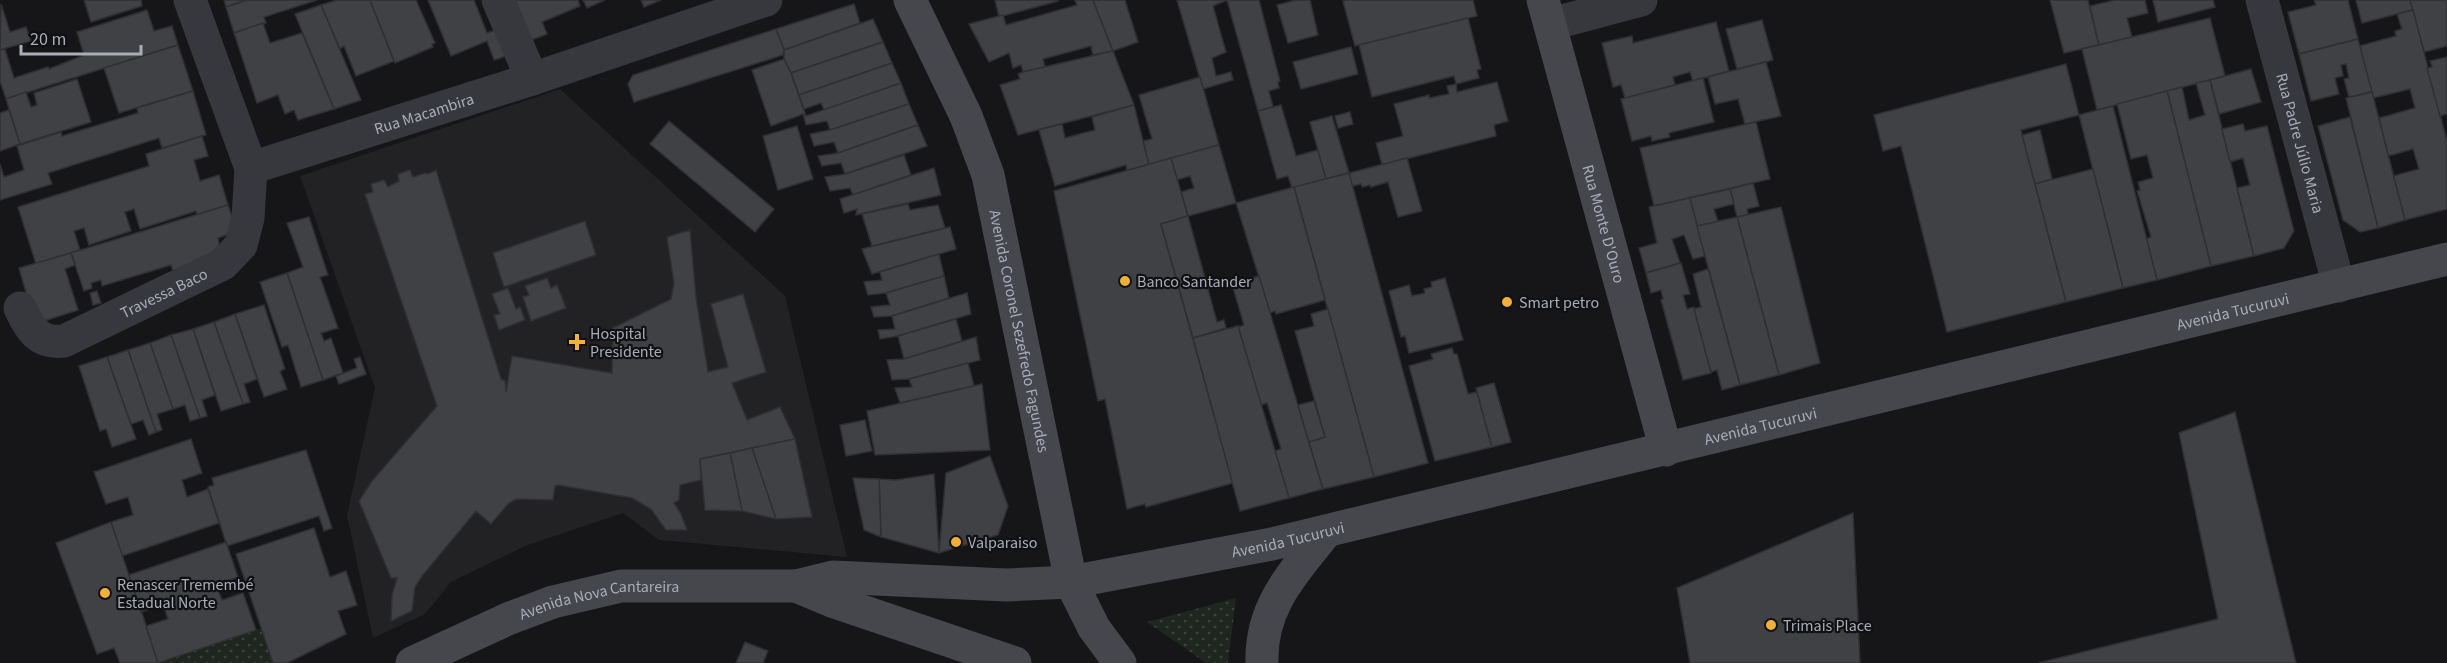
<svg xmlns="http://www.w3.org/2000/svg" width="2447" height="663" viewBox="0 0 2447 663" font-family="'Source Sans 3',sans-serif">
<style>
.built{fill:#222225}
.grass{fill:url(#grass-dots)}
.building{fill:#404145;stroke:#303034;stroke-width:1.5}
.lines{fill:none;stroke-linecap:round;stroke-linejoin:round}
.minor{stroke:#37383d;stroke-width:33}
.secondary{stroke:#45474d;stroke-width:33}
.poi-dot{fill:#f2b134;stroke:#111113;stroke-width:2}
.labels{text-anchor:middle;stroke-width:4.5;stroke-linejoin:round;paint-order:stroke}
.street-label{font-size:16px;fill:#a8adb8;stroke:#111113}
.poi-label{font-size:16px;fill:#a8adb8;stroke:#111113;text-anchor:start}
</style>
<defs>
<pattern id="grass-dots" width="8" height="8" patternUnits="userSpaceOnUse" patternTransform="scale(1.5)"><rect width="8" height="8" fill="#1e261f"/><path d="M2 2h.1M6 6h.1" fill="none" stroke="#3c433d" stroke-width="1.8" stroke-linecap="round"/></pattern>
</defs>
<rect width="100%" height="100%" fill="#161618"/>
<!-- built -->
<polygon class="built" points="560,89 785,296 847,557 659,540 623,513 525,546 451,582 425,614 373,638 347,515 375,388 300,176"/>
<!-- grass -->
<g class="grass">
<polygon points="1236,598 1228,663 1206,663 1147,622"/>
<polygon points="261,629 273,663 160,663 256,630"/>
</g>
<!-- building -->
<g class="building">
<polygon points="84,0 141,0 142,6 91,22"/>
<polygon points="224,0 247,0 226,7"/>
<polygon points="247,0 317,0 264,17 266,23 234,33 226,7"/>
<polygon points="337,0 370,0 394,61 356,76 344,46 340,49 321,5"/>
<polygon points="370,0 416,0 435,43 432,44 433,47 395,63"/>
<polygon points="428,0 474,0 487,33 496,30 506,56 494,60 487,41 451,56"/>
<polygon points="515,0 578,0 580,6 542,22 547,34 531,40"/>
<polygon points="583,0 605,0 587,8"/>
<polygon points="641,0 661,0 644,7"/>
<polygon points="995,0 1057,0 1058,1 999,17"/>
<polygon points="1075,0 1093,0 1113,51 1093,55 1091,46 1043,59 1045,67 1023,72 1021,65 1013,68 1009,53 989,62 969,24 1003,15 1006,25 1077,5"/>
<polygon points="1093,0 1125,0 1138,42 1113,51"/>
<polygon points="1177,0 1227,0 1213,6 1226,52 1212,58 1216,76 1231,72 1233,80 1203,89"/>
<polygon points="1227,0 1259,0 1280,81 1278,82 1279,88 1269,91 1273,107 1258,111"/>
<polygon points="1296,0 1310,0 1318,35 1288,43 1277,5"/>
<polygon points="1348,0 1473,0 1477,16 1355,46 1343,1"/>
<polygon points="2050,0 2088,0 2099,45 2064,53"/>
<polygon points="2115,0 2145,0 2148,13 2127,18 2132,37 2099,45 2090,6"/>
<polygon points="2153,0 2213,0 2215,7 2158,22"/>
<polygon points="2314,0 2348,0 2358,39 2299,54 2288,12 2316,5"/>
<polygon points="2356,0 2410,0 2413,10 2362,23"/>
<polygon points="2410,0 2447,0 2447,46 2424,52"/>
<polygon points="1,4 10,32 26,27 31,41 0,50"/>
<polygon points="854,4 860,23 784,50 776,29"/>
<polygon points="321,5 361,100 334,109 295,14"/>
<polygon points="147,10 154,31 172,26 178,45 6,99 0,81 0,50 5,49 14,78 48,67 49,69 84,55 77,32"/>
<polygon points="2413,10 2447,141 2447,209 2405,220 2393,176 2419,169 2413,149 2388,156 2379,118 2415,108 2410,89 2373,98 2359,46 2396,36 2395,31 2402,29 2397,14"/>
<polygon points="1468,18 1481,69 1477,70 1479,78 1456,84 1454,76 1372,97 1359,45"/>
<polygon points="2210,18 2225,76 2097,110 2082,49"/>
<polygon points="873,19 883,42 791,73 784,59 784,50"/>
<polygon points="1762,20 1773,60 1737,69 1726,29"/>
<polygon points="1716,22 1729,71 1693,81 1690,72 1673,77 1675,85 1625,98 1621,85 1613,87 1602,43 1632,36 1633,43"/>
<polygon points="263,23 270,43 302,33 334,109 298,120 294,110 285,114 278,95 257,103 234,33"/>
<polygon points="776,29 784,50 783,55 634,102 628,84 633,75"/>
<polygon points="2358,39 2372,92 2349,97 2344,79 2349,78 2346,64 2341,65 2343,76 2335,78 2339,94 2311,101 2299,54"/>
<polygon points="883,42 892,63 799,95 791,73"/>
<polygon points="178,45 193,91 119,113 104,68"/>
<polygon points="1351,47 1358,74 1301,89 1293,62"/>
<polygon points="1113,51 1134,105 1018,135 1000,85 1020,79 1018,74 1023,72"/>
<polygon points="2447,57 2447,114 2440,116 2427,68 2432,67 2430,61"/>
<polygon points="784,59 791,73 806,116 803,114 771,126 752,70"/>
<polygon points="1766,62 1781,116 1745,124 1738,99 1715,104 1708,77"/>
<polygon points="892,63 901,83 824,110 821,103 804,109 799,95"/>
<polygon points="2066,64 2079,115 2021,130 2066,302 1947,332 1901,146 1883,151 1874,115"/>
<polygon points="2251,69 2261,102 2219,114 2210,80"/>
<polygon points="1200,77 1219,145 1149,165 1143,141 1152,139 1139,95"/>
<polygon points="1703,78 1714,122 1669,133 1670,137 1652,141 1651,136 1632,141 1621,99"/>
<polygon points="77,79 91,122 20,144 6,99 26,92 31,107 37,105 34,93"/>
<polygon points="2210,80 2254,256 2211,266 2167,91 2182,87 2189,120 2205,115 2196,83"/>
<polygon points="1497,82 1508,121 1494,125 1496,136 1382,165 1376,143 1403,136 1394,104 1429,95 1429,98 1449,94 1447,86 1456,84 1457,92"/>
<polygon points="901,83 909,104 830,130 827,121 806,125 803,114 806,116"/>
<polygon points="193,91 206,135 162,148 159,138 48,173 52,184 0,200 0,164 4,177 24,170 17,146 61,132 62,136 138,113 137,108"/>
<polygon points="2167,91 2211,266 2157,280 2146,239 2151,237 2137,191 2140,190 2138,182 2153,178 2147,155 2131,159 2117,104"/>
<polygon points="2372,92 2405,220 2378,228 2346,98"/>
<polygon points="909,104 918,125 838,153 834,142 814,146 810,134 830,130"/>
<polygon points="1134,105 1149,165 1127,171 1126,165 1055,186 1039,130 1062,124 1065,138 1095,130 1092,117"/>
<polygon points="1281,105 1296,156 1318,150 1326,179 1292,188 1288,176 1277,179 1258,111"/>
<polygon points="2113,106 2157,280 2123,288 2079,115"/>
<polygon points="9,110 20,144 0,151 0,113"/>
<polygon points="1350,112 1353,124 1338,128 1335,116"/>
<polygon points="1332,116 1349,173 1326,179 1310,122"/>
<polygon points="2350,117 2378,228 2360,232 2343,220 2318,126"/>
<polygon points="669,121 774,209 755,232 650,144"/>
<polygon points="1756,122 1770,179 1654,206 1640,148"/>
<polygon points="2243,124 2245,131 2267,126 2294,231 2284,248 2254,256 2237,188 2250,185 2243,158 2230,162 2222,129"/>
<polygon points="918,125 927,146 845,174 841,163 822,166 818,156 838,153"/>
<polygon points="797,126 813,179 778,190 763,136"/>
<polygon points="2040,130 2052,179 2035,184 2022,135"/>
<polygon points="202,136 208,156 194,160 200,181 219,175 228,205 197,215 196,211 140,229 134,209 125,212 131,231 89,245 84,228 74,231 80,250 36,264 18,207 149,166 146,154"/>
<polygon points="1219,145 1236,203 1188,216 1181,192 1194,188 1190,176 1177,180 1171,158"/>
<polygon points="904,155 911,175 853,195 850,188 830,191 825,177 845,174"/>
<polygon points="1171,158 1188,216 1161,224 1233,483 1146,507 1145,504 1127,509 1105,399 1098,401 1054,191"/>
<polygon points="1407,158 1422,211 1398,217 1388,182 1371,187 1370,185 1362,187 1361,184 1352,186 1349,173"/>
<polygon points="934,168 941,195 856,215 857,209 844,213 840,199"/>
<polygon points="2093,169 2123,288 2066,302 2035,184"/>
<polygon points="410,170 413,177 425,173 428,174 436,170 501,379 505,381 506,392 512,356 612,373 613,328 671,299 674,283 667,237 690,230 696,298 708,372 728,367 711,304 743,294 766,372 732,383 747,420 780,407 795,439 700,459 701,480 680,485 679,500 674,503 681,514 687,530 666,530 651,509 632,498 558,485 555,486 553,500 516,499 508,504 491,524 476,511 422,576 415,587 412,611 391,621 392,595 397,578 391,578 359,501 372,481 437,406 365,194 373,192 371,184 384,180 388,187 399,181 398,174"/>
<polygon points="1349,173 1428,463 1374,477 1294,187"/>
<polygon points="1753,183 1759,206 1747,209 1748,215 1737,217 1730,189"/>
<polygon points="1294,187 1325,300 1276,314 1275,311 1270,313 1236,203"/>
<polygon points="1730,189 1734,204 1714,209 1718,222 1697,226 1690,198"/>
<polygon points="1690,198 1705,256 1693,259 1684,235 1672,239 1680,263 1646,273 1639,248 1657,243 1649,207"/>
<polygon points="908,204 910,210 938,205 945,228 872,246 862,214"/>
<polygon points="228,205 237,231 218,238 221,254 174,274 171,265 102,286 101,280 91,283 92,288 84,291 71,253"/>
<polygon points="1781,207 1820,363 1779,375 1737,217"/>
<polygon points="1188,216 1217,322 1224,320 1226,328 1193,338 1161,224"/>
<polygon points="309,217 328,275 320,277 338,328 321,333 324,341 331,338 343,373 323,380 287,273 303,267 287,223"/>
<polygon points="1737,217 1779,375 1740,385 1697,226"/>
<polygon points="585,221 596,255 504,287 493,253"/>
<polygon points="950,227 956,249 872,274 862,249"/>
<polygon points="71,253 75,265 65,269 78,310 35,324 19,268"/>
<polygon points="939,254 944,276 886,293 868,295 864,282 882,280 880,272"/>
<polygon points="1681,263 1690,294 1683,295 1687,309 1694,307 1711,373 1683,380 1661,300 1663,299 1661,290 1651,293 1646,273"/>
<polygon points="1708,269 1740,385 1722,390 1717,370 1711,372 1694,309 1701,307 1693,274"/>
<polygon points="287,273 323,380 301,387 288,345 282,347 260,282"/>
<polygon points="944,276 949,298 892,316 874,317 871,307 890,305 886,293"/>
<polygon points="1259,276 1323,489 1289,498 1275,451 1281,449 1267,403 1261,405 1238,327 1244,325 1232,284"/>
<polygon points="547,278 551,288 557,285 566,308 531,321 523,297 529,295 525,286"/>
<polygon points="1445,278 1463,340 1409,353 1405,336 1401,337 1389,291 1409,285 1412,296 1425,293 1424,289 1432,287 1431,282"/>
<polygon points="508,288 516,309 520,307 525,320 499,330 494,315 500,314 492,294"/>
<polygon points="97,291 101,303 93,305 90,293"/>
<polygon points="967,293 971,314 898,336 880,339 878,330 895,329 892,316"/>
<polygon points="264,305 285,369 280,371 287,389 264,397 235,314"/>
<polygon points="1328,309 1374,477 1323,489 1309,442 1325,437 1295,331 1314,326 1311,314"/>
<polygon points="235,314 257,379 244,384 250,402 243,404 214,322"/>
<polygon points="956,319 962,341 904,359 898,336"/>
<polygon points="214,322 243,404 221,411 193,329"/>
<polygon points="1238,326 1289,498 1240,511 1193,338"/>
<polygon points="193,329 215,395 202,400 207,416 200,418 171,335"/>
<polygon points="171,335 200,418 190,421 185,405 173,409 150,343"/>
<polygon points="976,337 980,360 909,379 892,380 887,360 904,359"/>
<polygon points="150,343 173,409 157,414 162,430 156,432 128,350"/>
<polygon points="1452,348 1454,354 1457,354 1468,394 1477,392 1492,447 1435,461 1409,366 1433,359 1431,354"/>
<polygon points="128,350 156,432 149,435 143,420 131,424 107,357"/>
<polygon points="107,357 136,439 112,447 106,429 100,431 79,366"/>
<polygon points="360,357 366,374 339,384 336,376 357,368 354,359"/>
<polygon points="968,363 974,386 900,403 895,388 912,387 909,379"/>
<polygon points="1494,383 1511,442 1492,447 1476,388"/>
<polygon points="982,384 990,450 875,455 867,411"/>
<polygon points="1314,401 1325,437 1309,442 1298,405"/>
<polygon points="2235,412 2296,663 2038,663 2218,619 2179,433"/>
<polygon points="865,420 872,451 846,456 840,425"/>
<polygon points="191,439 202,473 182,480 187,497 208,489 219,523 122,556 111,522 133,515 128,497 106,504 94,472"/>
<polygon points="795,439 812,517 776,519 752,448"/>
<polygon points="752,448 776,519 742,511 730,453"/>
<polygon points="306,450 332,528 324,531 319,516 227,546 208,487 214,485 212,478"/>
<polygon points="730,453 742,511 705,510 700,459"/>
<polygon points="990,456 1008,506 998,535 939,553 946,473"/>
<polygon points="934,474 939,553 881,537 879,479 896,480"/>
<polygon points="853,478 879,479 881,537 864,530"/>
<polygon points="1853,513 1860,663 1690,663 1677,588"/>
<polygon points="111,522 151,640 158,663 120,663 114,648 97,654 56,543"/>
<polygon points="314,528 330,577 346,571 357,605 338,611 346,634 287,663 273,663 236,554"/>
<polygon points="226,542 238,577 216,585 222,600 243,593 256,630 158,663 146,626 168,619 163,604 141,612 129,575"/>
<polygon points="745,642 768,651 763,663 736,663"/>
</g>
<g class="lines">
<!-- minor -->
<g class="minor">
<path id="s1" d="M190 0 251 168 532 79 766 0"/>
<polyline points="498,0 532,79"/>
<path id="s2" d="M2262 0 2339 286"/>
<polyline points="1551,24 1641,0"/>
<path id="s3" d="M20 308C31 330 38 344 64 341L223 264 241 245 248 218 251 168"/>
</g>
<!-- secondary -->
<g class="secondary">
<path id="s4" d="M910 0 966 116 988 175 1071 582 1094 628 1120 663"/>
<path id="s5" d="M1543 0 1666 450"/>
<polyline points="796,586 832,601 1015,663"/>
<path id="s6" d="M412 663 510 618 553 602 621 586H796L833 577 1006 585 1071 582 1272 544 2447 259"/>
<path d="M1262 663C1260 607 1293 573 1326 532"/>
</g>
</g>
<!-- markers -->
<g class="poi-dot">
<circle cx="1125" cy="281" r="6"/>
<circle cx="1507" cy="302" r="6"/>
<path d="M574 333h6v6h6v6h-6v6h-6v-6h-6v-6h6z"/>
<circle cx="956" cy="542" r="6"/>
<circle cx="105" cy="593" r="6"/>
<circle cx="1771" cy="625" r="6"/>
</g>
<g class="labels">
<!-- street labels -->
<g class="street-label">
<text dy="6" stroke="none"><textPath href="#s1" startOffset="360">Rua Macambira</textPath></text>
<text dy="6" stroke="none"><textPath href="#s2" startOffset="148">Rua Padre Júlio Maria</textPath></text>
<text dy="6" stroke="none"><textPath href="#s5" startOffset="232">Rua Monte D'Ouro</textPath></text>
<text dy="6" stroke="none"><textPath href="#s3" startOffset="171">Travessa Baco</textPath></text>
<text dy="6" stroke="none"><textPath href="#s6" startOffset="1868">Avenida Tucuruvi</textPath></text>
<text dy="6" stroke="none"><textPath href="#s4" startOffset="351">Avenida Coronel Sezefredo Fagundes</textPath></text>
<text dy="6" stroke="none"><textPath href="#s6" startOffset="1382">Avenida Tucuruvi</textPath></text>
<text dy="6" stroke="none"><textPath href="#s6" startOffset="896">Avenida Tucuruvi</textPath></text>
<text dy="6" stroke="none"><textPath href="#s6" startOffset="200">Avenida Nova Cantareira</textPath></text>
</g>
<!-- poi labels -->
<g class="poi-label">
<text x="1137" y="287">Banco Santander</text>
<text x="1519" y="308">Smart petro</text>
<text x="590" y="339">Hospital<tspan x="590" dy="18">Presidente</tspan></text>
<text x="968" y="548">Valparaiso</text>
<text x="117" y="590">Renascer Tremembé<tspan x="117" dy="18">Estadual Norte</tspan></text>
<text x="1783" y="631">Trimais Place</text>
</g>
</g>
<!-- scale -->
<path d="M21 45v9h120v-9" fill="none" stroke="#a8adb8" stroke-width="3"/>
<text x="30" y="45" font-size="18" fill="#a8adb8" stroke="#111113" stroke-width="4.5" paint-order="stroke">20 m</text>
</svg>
